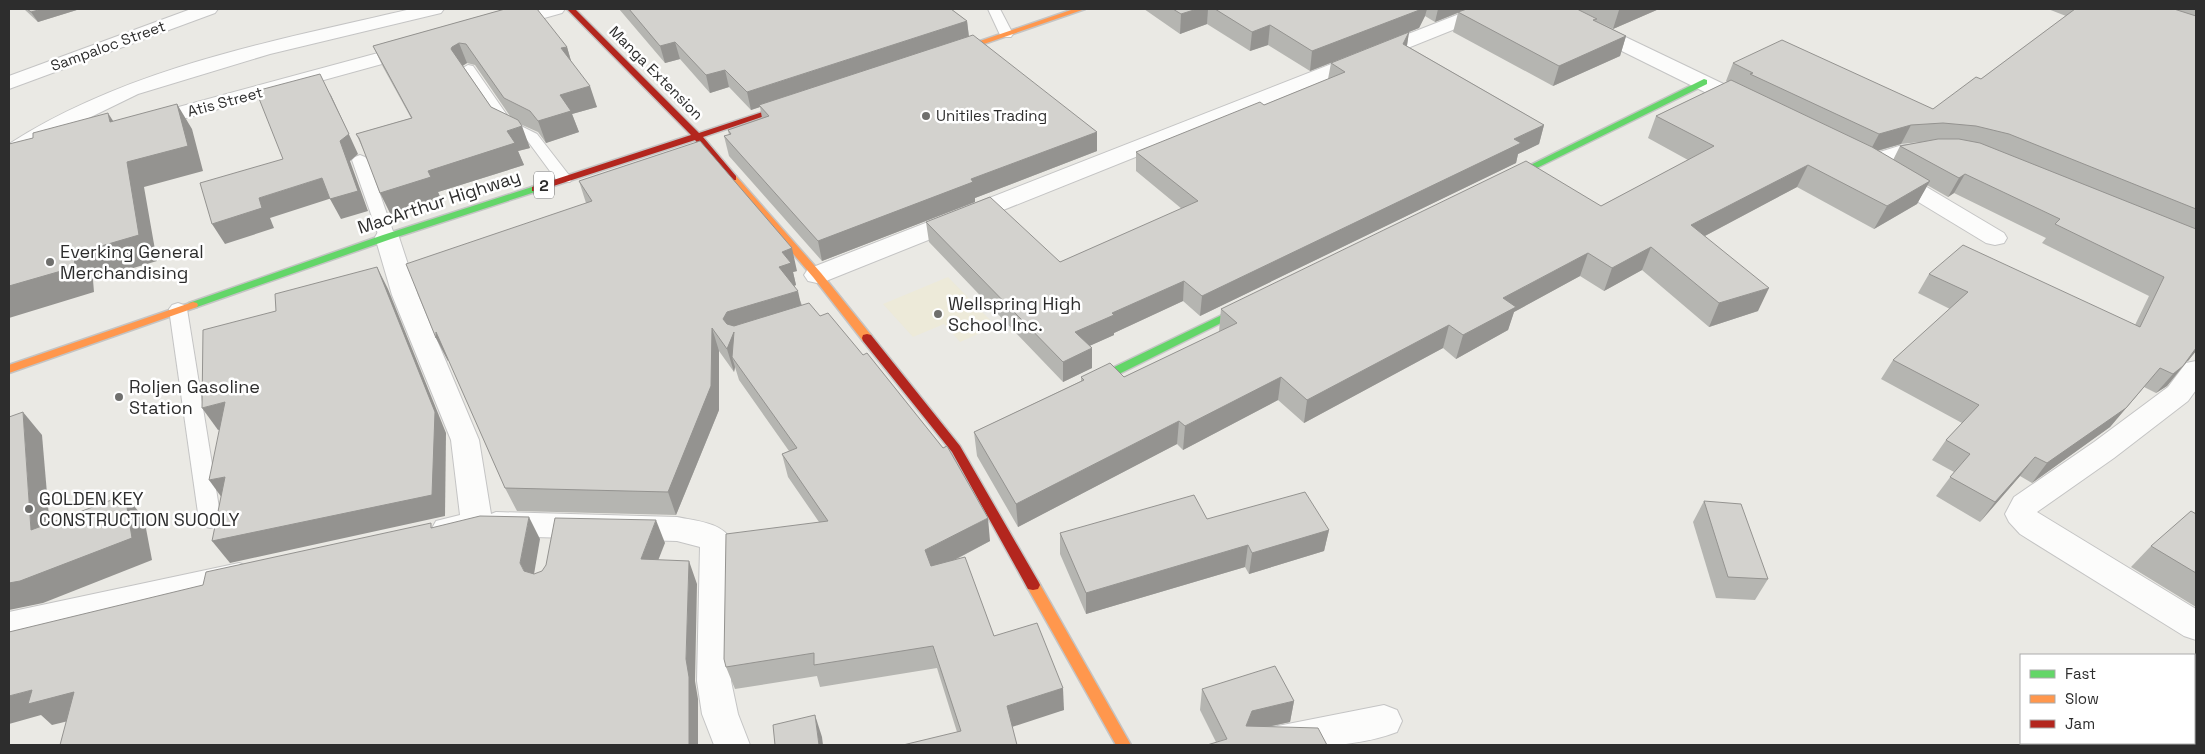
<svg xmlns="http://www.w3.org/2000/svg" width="2205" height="754" viewBox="0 0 2205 754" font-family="'Space Grotesk',sans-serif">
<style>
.education{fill:#edead9}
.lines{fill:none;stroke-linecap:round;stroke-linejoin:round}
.lane-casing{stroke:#c4c4c4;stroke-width:2}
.street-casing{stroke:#c4c4c4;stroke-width:2}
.fast-casing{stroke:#c4c4c4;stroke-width:3}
.slow-casing{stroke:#c4c4c4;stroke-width:3}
.jam-casing{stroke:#c4c4c4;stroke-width:3}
.lane{fill:#fcfcfb;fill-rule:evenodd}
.street{fill:#fcfcfb;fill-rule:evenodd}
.fast{fill:#63d668;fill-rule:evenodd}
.slow{fill:#ff974d;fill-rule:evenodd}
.jam{fill:#b3261e;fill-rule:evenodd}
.wall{fill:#b5b5b1;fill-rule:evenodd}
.shaded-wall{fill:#949390}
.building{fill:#d3d2ce;stroke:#949390}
.poi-dot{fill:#6f6f6d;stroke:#fff;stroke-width:2}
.labels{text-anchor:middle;stroke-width:5;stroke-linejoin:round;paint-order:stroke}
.far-street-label{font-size:15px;fill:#2d2d2d;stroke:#fff}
.far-poi-label{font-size:15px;fill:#2d2d2d;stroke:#fff;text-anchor:start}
.shield{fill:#fff;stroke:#6c6c6c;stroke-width:1}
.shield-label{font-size:16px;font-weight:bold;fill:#2d2d2d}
.street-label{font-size:18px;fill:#2d2d2d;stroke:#fff}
.poi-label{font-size:18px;fill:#2d2d2d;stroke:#fff;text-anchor:start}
</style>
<rect width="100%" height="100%" fill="#eae9e4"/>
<!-- education -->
<polygon class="education" points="948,277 996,326 960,342 944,324 913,337 883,304"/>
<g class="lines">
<defs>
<g id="lane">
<polygon points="988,9 1000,9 1013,34 1011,37 1001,37"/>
<polygon points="468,65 473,66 511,121 537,134 572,179 570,182 558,182 527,140 501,127 461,69"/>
<polygon points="360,155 365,157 368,160 395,237 393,241 381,241 379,237 352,160 355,157"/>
<polygon points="178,303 184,305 187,309 221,520 217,526 210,528 203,526 199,520 169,309 172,305"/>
</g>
<g id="street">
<polygon points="191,9 218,9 215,13 9,89 9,76"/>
<path d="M411 9H444L441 13 270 54 138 94 54 135 17 159 9 161V144C129 67 274 41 411 9Z"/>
<polygon points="535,9 565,9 562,13 505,29 498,27 495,23 498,19"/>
<polygon points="1472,9 1498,9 1495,13 826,281 817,283 808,281 804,275 808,269"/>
<polygon points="1542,9 1567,9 1757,100 1760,105 1757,110 1749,111 1741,110 1545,13"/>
<polygon points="415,43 422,45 425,49 422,53 146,129 138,128 135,123 138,118"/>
<polygon points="1933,142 1941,144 1944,149 1941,154 1902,159 1869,170 1844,161 1841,156 1844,151 1852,149 1870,155 1899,146"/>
<polygon points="1890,168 1898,170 2004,233 2007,238 2004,243 1995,245 1986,243 1882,180 1879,175 1882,170"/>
<path d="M387 230 396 232 399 237 418 295 479 440 491 514 496 512 677 517C696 521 722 522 732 541L731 681 738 714 750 745H714L702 714 697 681 700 547 677 541 496 536C476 530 459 546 436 539L431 530 436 521 460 515 451 440 392 295 375 237 378 232Z"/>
<polygon points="2196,361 2196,390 2188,401 2114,458 2037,512 2196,609 2196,640 2184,636 2020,534 2009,522 2005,514 2014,497 2094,442 2168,387 2186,363"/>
<polygon points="239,563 250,567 255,576 250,585 9,640 9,612"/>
<path d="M1384 705 1397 710 1402 721 1397 732C1353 749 1291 748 1244 745L1249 733 1262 729Z"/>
</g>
<g id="fast">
<polygon points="1704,79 1707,80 1707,84 1504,184 1501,185 1496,182"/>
<polygon points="535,186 538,187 538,191 391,239 197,307 193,308 188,305 189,303 383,235"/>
<polygon points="1253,300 1258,303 1257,305 1087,390 1079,390 1077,387 1079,384"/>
</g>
<g id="slow">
<polygon points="1074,9 1085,9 949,56 942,54"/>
<polygon points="733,175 736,176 821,273 871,335 872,338 871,341 863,341 813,277 730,180 730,176"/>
<polygon points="193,302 197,303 198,305 197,307 9,373 9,365"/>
<polygon points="1033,580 1038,581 1131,745 1116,745 1026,585 1028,581"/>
</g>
<g id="jam">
<polygon points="567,9 575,9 699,133 793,102 799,102 800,104 703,137 736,176 736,180 730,180 695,140 538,191 532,191 532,187 691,135"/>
<polygon points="867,334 871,335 960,446 1038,581 1040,585 1038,589 1033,590 1028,589 952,452 863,341 862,338 863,335"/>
</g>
</defs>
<!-- lane casing -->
<use href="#lane" class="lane-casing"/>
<!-- street casing -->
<use href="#street" class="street-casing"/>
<!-- fast casing -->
<use href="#fast" class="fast-casing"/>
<!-- slow casing -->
<use href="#slow" class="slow-casing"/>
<!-- jam casing -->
<use href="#jam" class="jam-casing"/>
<!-- lane -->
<use href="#lane" class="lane"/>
<!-- street -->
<use href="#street" class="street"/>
<!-- fast -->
<use href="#fast" class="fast"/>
<!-- slow -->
<use href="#slow" class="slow"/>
<!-- jam -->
<use href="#jam" class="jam"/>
</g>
<!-- wall -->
<g class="wall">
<polygon points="24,9 80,9 38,22"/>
<path d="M505 9 567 47 571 61 597 107 572 114 579 132 546 143 538 132 520 124 530 148 518 151 524 165 438 192 441 199 391 215 364 151 356 134 411 118 383 67 373 46ZM467 63 475 65 510 116 491 107 463 66Z"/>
<polygon points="619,9 951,9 967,21 969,36 1097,132 1097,151 975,198 975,202 822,261 729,156 724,136 729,135 728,130 762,118 760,107 751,110 729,87 710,93 680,59 665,63"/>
<polygon points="1144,9 1659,9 1613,29 1597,21 1626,36 1620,56 1553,86 1453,32 1458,13 1435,22 1425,16 1419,28 1310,71 1268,45 1250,51 1207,24 1180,34"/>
<path d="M2048 9H2196V351L2167 386 2156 393 2144 387 2110 427 2032 483 2020 476 1980 522 1936 496 1954 472 1932 460 1946 440 1962 423 1881 379 1893 360 1950 309 1918 293 1929 274 2135 325 2149 296 2042 243 2046 238 1954 193 1948 197 1927 185 1917 204 1874 229 1797 187 1705 236 1758 311 1709 327 1642 270 1604 291 1580 276 1514 312 1508 330 1456 359 1443 348 1304 423 1278 400 1183 450 1177 444 1018 527 977 456 974 432 1081 381V377H1124L1219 332 1221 309 1601 206 1688 160 1648 138 1656 116 1727 82 1726 81 1733 63 1933 109 1981 79 2066 16ZM1920 142 1900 146 1893 160 1878 151 1901 144Z"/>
<polygon points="1409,32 1407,46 1544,125 1539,144 1518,154 1516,163 1200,316 1183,301 1114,333 1114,335 1089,346 1092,368 1063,382 929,242 926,222 1060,262 1182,209 1136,171 1136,152 1264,105 1328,79 1331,63"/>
<polygon points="579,181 797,271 793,272 796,285 794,286 802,305 990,541 955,560 994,636 1064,710 957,732 937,668 820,687 817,676 735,689 726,667 819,522 788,477 782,454 789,451 739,380 735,367 734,372 719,351 719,410 676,515 517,511 505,488 448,358 448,361 436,338 586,203"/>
<polygon points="1704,501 1768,579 1755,600 1716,598 1693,522"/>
<polygon points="2196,514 2196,607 2131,567 2151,546"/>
<polygon points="1207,519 1329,530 1324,551 1249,574 1245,567 1086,614 1060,554 1060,533"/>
<polygon points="1202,689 1294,701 1290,722 1268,727 1216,742 1200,710"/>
</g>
<!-- shaded-wall -->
<g class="shaded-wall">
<polygon points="42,9 80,9 38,22 31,12"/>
<polygon points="1197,9 1208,9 1207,24 1180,34 1181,14"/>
<polygon points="1422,9 1427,9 1425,16 1419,28 1310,71 1312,51"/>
<polygon points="1438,9 1467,9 1435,22"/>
<polygon points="1621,9 1659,9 1613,29 1619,10"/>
<polygon points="967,21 969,38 759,105 760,107 751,110 747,92"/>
<polygon points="1270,25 1268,45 1250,51 1252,32"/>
<polygon points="1409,32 1406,51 1403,44"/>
<polygon points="1626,36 1620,56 1553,86 1559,66"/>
<polygon points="675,42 680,59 665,63 660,46"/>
<polygon points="459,43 467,63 460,67 451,49 452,47"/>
<polygon points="567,47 573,68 561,48"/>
<polygon points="725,70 729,87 710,93 706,75"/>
<polygon points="590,86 597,107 572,114 579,132 546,143 538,121 560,95"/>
<polygon points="330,93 358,154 350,161 368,211 341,219 330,199 340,141"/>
<polygon points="177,104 192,129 203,171 144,187 157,261 93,280 94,292 9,318 9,286 74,254 127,162"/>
<polygon points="108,113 124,138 110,122"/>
<polygon points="1544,125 1539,144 1518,154 1516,163 1200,316 1202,296 1514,139"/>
<polygon points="1911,125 1901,144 1869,153 1879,134"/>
<polygon points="522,126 530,148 518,151 524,165 438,192 441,199 391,215 380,193 428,171 507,131"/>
<polygon points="1097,132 1097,151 975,198 975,202 822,261 818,241 971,179"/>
<polygon points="1808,165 1797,187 1682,248 1691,225"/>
<polygon points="1965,174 1954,193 1948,197 1959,178"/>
<polygon points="322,178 332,198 270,218 274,228 225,244 212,224 259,198"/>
<polygon points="1930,181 1917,204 1874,229 1887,206"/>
<polygon points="1651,247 1642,270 1604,291 1612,268"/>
<polygon points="792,248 797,271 793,272 796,285 784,290 779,267 782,252"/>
<polygon points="1588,253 1580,276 1514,312 1508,330 1456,359 1463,335 1503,298"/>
<polygon points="377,267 388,289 446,433 445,516 230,563 212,541"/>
<polygon points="1184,281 1183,301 1114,333 1114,335 1076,352 1075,332 1112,313"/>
<polygon points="1769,288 1758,311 1709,327 1719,303"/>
<polygon points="798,291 803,314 732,357 735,367 734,372 727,349 723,319 727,312"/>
<polygon points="1449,325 1443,348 1304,423 1307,400"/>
<polygon points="712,328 719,351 719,410 676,515 668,492"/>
<polygon points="436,332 448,356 448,361 436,338"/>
<polygon points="1092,348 1092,368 1063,382 1063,362"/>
<polygon points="2196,348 2196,351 2188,361 2184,362"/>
<polygon points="2183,366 2167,386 2156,393 2173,374"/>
<polygon points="2160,368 2110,427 2032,483 2047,463"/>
<polygon points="1281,377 1278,400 1183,450 1185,426"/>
<polygon points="225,402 240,424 218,430 202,408"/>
<polygon points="23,412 42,435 52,552 31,530"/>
<polygon points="1179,421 1177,444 1018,527 1016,504"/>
<polygon points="2035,457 2020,476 1980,522 1995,502"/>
<polygon points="225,477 225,502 209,480"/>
<polygon points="125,495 144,518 152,560 43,603 9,610 9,583"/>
<polygon points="529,517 540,539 532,586 520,563"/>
<polygon points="988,518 990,541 929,573 925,550"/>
<polygon points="656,520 665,543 650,581 641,559"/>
<polygon points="1329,530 1324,551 1249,574 1252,553"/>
<polygon points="1248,545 1245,567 1086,614 1086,593"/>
<polygon points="689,561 697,584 695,681 698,699 698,745 689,745 686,659"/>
<polygon points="1063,688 1064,710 1009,728 1007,706"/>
<polygon points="32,690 74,692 97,714 52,725 41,715 9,724 9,696"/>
<polygon points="1294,701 1290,722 1248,731 1246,726 1252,711"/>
<polygon points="815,715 822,737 823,745 819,745"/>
</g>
<!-- building -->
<g class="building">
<polygon points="27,9 42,9 31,12"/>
<polygon points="505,9 537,9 567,47 561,48 590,86 560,95 571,111 538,121 530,111 504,98 466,44 459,43 452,47 451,49 491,107 518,120 522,126 507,131 515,143 428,171 431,177 380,193 359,138 356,134 412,118 373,46"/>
<polygon points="629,9 951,9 967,21 747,92 725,70 706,75 675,42 660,46"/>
<polygon points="1173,9 1197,9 1181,14"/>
<polygon points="1215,9 1422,9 1312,51 1270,25 1252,32"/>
<polygon points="1467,9 1577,9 1597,19 1593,20 1626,36 1559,66 1458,12"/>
<polygon points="2075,9 2174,9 2196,16 2196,209 2009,134 1976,126 1943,123 1911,125 1879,134 1750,74 1753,73 1733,63 1782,40 1933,109 1976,77 1981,79"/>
<polygon points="1409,32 1403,44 1544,125 1514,139 1521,143 1202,296 1184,281 1112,313 1114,315 1075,332 1092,348 1063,362 926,222 990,197 1060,262 1198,201 1136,152 1260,102 1264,105 1345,72 1331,63"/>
<polygon points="973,35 1097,132 971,179 973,182 818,241 724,136 731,134 728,130 769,116 759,105"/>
<polygon points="320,74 349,134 340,141 358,191 330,199 322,178 259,198 262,208 212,224 200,183 283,159 256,91"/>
<polygon points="1731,80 1872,147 1930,181 1887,206 1808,165 1691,225 1769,288 1719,303 1651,247 1612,268 1588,253 1503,298 1516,307 1463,335 1449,325 1307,400 1281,377 1185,426 1179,421 1016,504 974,432 1084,380 1081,377 1110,363 1124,377 1237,323 1221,309 1526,161 1601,206 1714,146 1656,116"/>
<polygon points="177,104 188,146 127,162 139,235 74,254 75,267 9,286 9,144 33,138 33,133 108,113 110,122"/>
<polygon points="1938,139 1959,139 1980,143 2196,229 2196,348 2183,366 2173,374 2160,368 2126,408 2047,463 2035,457 1995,502 1950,477 1970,454 1946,440 1979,405 1893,360 1968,292 1929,274 1963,245 2140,327 2164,277 2055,224 2060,219 1965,174 1959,178 1900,146"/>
<polygon points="700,141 792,248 782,252 791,263 779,267 798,291 727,312 723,319 727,324 734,326 809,303 820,316 828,313 863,355 867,353 943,448 947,446 988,518 925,550 931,566 965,557 994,636 1037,623 1063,688 1007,706 1017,745 903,745 961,731 933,646 814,665 814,653 726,667 724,659 726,534 828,521 782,454 797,448 732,357 734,332 727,349 712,328 711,386 668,492 505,488 436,332 436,338 406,264 592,201 579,181"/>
<polygon points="377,267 435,412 432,495 212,541 225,477 209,480 225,402 202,408 203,330 276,311 275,294"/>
<polygon points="23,412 31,530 125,495 132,538 20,581 9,583 9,417"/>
<polygon points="1305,492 1329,530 1252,553 1248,545 1086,593 1060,533 1194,495 1207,519"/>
<polygon points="1704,501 1741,504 1768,579 1728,577"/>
<polygon points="2191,511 2196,514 2196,573 2151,546"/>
<polygon points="480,516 529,517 520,563 524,571 534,574 542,571 546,565 555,518 656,520 641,559 689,561 686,659 689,677 689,745 60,745 74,692 28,704 32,690 9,696 9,632 203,585 206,572 431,523 431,528"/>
<polygon points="1275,666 1294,701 1252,711 1246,726 1318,728 1327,745 1207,745 1227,739 1202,689"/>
<polygon points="815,715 819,745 775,745 773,725"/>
</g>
<!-- markers -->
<g class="poi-dot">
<circle cx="926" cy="116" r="5"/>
<circle cx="50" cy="262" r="5"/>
<circle cx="938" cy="314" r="5"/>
<circle cx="119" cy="397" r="5"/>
<circle cx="29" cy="509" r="5"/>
</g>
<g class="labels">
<!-- far-street labels -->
<g class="far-street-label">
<text transform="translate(108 46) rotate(-20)" y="5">Sampaloc Street</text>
<text transform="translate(656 73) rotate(45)" y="5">Manga Extension</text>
<text transform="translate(225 102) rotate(-15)" y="5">Atis Street</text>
</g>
<!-- far-poi labels -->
<g class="far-poi-label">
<text x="936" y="121">Unitiles Trading</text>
</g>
<!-- shield labels -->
<rect class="shield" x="534" y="171.5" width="20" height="27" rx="4"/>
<g class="shield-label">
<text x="544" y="191">2</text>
</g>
<!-- street labels -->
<g class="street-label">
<text transform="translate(439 202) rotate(-18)" y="6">MacArthur Highway</text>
</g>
<!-- poi labels -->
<g class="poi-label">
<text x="60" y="258">Everking General<tspan x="60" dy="21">Merchandising</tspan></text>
<text x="948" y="310">Wellspring High<tspan x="948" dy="21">School Inc.</tspan></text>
<text x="129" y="393">Roljen Gasoline<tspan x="129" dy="21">Station</tspan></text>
<text x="39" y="505">GOLDEN KEY<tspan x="39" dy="21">CONSTRUCTION SUOOLY</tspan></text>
</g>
</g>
<!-- border -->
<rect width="2205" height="754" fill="none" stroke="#2d2d2d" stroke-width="20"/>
<!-- legend -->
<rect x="2020" y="654" width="175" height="90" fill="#ffffff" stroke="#ababab"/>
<rect x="2030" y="670" width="25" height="8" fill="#63d668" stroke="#ababab"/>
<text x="2065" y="679" font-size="15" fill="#2d2d2d">Fast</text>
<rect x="2030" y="695" width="25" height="8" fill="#ff974d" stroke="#ababab"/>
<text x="2065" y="704" font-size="15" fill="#2d2d2d">Slow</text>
<rect x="2030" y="720" width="25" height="8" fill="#b3261e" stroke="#ababab"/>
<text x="2065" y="729" font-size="15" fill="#2d2d2d">Jam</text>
</svg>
